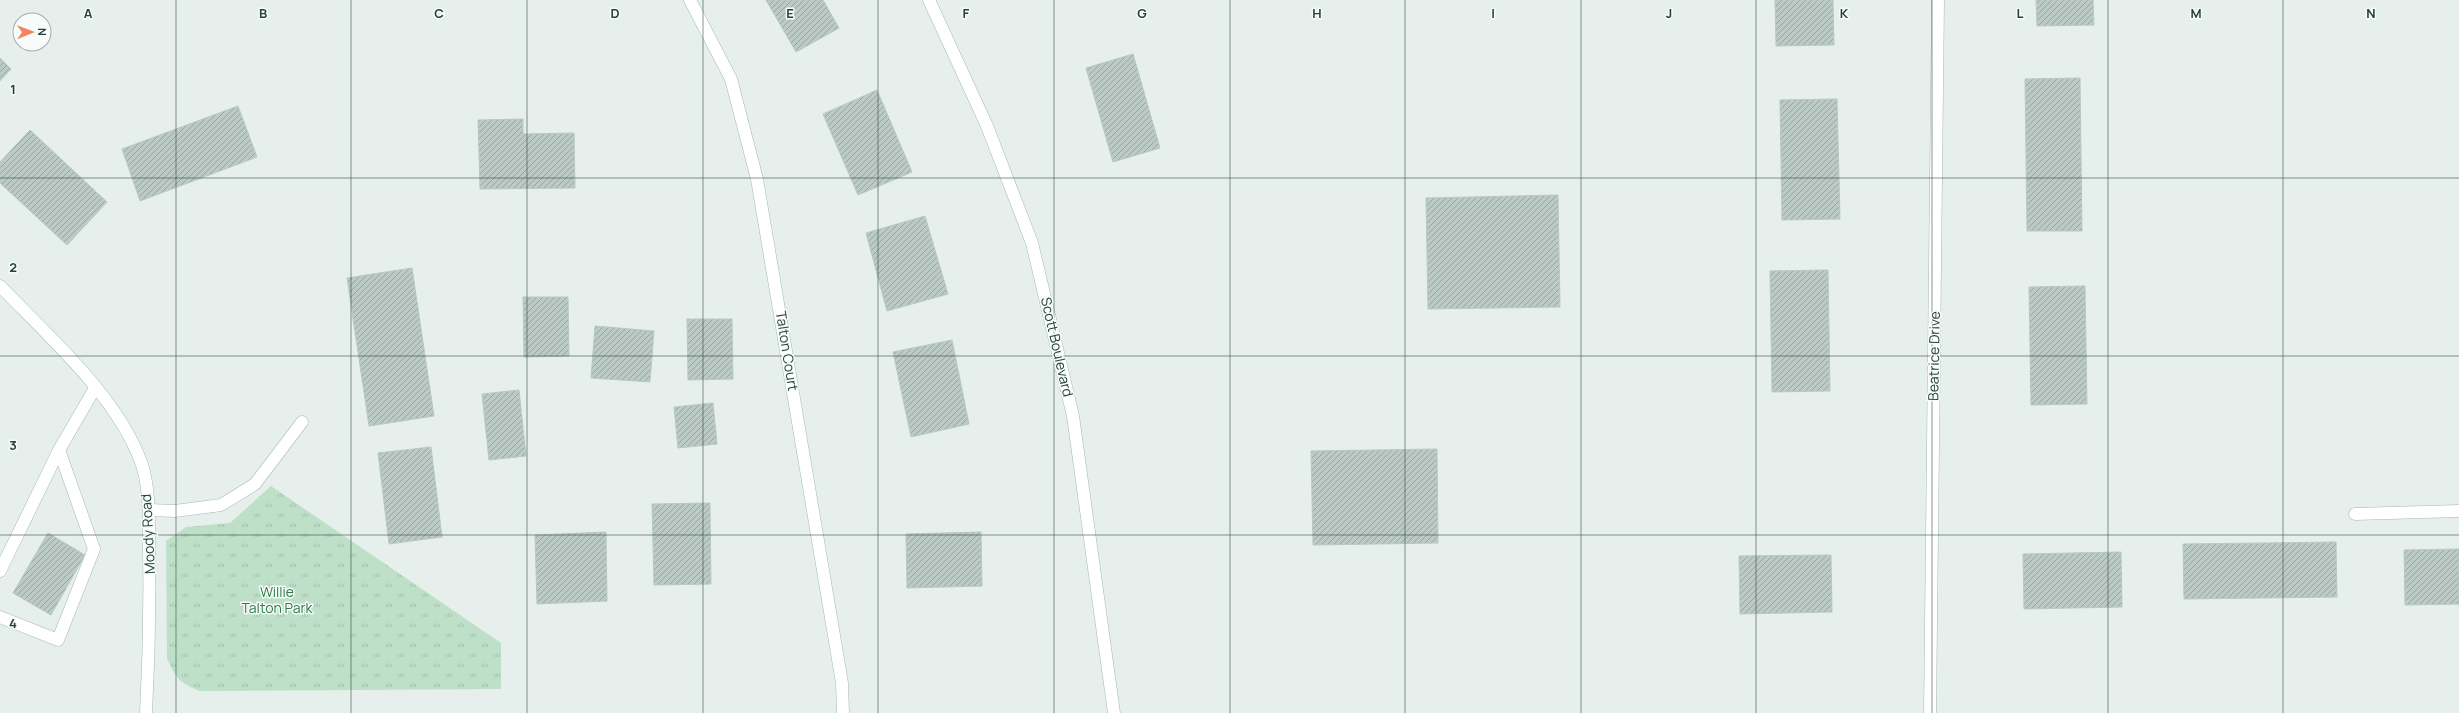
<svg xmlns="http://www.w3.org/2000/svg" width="2459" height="713" viewBox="0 0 2459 713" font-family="Manrope,sans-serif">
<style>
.grass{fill:url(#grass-tufts)}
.building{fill:url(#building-hatch);stroke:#b8c9c2}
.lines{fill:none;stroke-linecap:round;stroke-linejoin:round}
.lane-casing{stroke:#a8b8b2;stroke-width:13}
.street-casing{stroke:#a8b8b2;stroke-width:13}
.secondary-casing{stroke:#a4bbb3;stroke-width:13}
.lane{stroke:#fff;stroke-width:12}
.street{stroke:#fff;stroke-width:12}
.secondary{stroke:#fff;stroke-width:12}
.grid{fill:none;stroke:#24423a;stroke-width:1;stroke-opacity:0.55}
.labels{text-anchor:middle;stroke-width:3;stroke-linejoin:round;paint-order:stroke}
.street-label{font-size:14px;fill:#24423a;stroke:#f7fbf9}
.park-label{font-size:14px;fill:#2d7a4b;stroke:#f7fbf9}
.grid-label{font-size:13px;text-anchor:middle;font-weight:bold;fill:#24423a;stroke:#f7fbf9;stroke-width:3;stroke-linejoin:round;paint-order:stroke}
</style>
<defs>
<pattern id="grass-tufts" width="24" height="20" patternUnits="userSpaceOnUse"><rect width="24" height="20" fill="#bfe0c8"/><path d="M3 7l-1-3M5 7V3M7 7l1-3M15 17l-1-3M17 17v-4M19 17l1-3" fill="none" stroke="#a4c1ad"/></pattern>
<pattern id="building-hatch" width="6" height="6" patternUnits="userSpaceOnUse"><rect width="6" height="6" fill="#bbcac4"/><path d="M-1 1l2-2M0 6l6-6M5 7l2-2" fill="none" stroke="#98a6a0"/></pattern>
</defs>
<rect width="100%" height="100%" fill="#e6efeb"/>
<!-- grass -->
<path class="grass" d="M271 486 501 643V689L200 691C180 683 176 679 167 658L166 541 186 527 230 523Z"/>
<!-- building -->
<g class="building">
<polygon points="766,0 823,0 839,28 796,52"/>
<polygon points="1775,0 1833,0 1834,45 1776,46"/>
<polygon points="2036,0 2093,0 2094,25 2037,26"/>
<polygon points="1133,54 1160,148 1113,162 1086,68"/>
<polygon points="0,58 11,69 0,81"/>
<polygon points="2080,78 2082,231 2027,231 2025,79"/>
<polygon points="877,90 912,172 858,195 823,114"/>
<polygon points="1837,99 1840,219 1782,220 1780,100"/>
<polygon points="238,106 257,157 140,201 122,149"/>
<polygon points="523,119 523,134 574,133 575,188 480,189 478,120"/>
<polygon points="30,130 107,202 67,245 0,183 0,162"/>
<polygon points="1558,195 1560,307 1428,309 1426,198"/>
<polygon points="925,216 948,294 887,311 866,233"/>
<polygon points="412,268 434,416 369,426 347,278"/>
<polygon points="1828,270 1830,391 1772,392 1770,271"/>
<polygon points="2085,286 2087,404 2031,405 2029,287"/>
<polygon points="523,297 568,297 569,356 524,357"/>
<polygon points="687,319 732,319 733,379 688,380"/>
<polygon points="595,326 654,331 650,382 591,378"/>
<polygon points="952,340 969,424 911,437 893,352"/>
<polygon points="519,390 526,456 489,460 482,394"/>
<polygon points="713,403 717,444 678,448 674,407"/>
<polygon points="431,447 442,537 389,544 378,453"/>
<polygon points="1437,449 1438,543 1313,545 1311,451"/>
<polygon points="710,503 711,584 654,585 652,504"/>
<polygon points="606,532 607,601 537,604 535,535"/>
<polygon points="981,532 982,586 907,588 906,534"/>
<polygon points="48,533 85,555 51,615 13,593"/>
<polygon points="2336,542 2337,597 2184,599 2183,544"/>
<polygon points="2459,549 2459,604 2405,605 2404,550"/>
<polygon points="2121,552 2122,607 2024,609 2023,554"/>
<polygon points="1831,555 1832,612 1740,614 1739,556"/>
</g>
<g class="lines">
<defs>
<g id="lane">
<polyline points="2355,514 2459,511"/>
<polyline points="0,571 59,450 95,388"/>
<polyline points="0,617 58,640 94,549 59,450"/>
</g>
<g id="street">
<polyline points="690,0 731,79 757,179 842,683 843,713"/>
<polyline points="929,0 987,126 1032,243 1073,416 1114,713"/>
<polyline points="149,510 175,511 221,505 255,484 302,422"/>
<polyline points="1930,713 1938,0"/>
</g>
<path id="secondary" d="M0 286C48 336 117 396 141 462 150 485 149 524 149 549 150 604 149 658 146 713"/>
</defs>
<!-- lane casing -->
<use href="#lane" class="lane-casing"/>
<!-- street casing -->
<use href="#street" class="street-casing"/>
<!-- secondary casing -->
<use href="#secondary" class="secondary-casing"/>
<!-- lane -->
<use href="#lane" class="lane"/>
<!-- street -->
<use href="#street" class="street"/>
<!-- secondary -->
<use href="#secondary" class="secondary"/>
</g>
<!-- grid -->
<path class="grid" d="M176 0V713M351 0V713M527 0V713M703 0V713M878 0V713M1054 0V713M1230 0V713M1405 0V713M1581 0V713M1756 0V713M1932 0V713M2108 0V713M2283 0V713M0 178H2459M0 356H2459M0 535H2459"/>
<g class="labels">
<!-- street labels -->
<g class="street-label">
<text transform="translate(1057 347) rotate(77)" y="5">Scott Boulevard</text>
<text transform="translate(787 351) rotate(81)" y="5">Talton Court</text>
<text transform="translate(1934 356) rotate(-89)" y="5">Beatrice Drive</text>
<text transform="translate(148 534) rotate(-93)" y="5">Moody Road</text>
</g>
<!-- park labels -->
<g class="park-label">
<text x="277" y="597">Willie<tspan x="277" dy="16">Talton Park</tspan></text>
</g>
</g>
<g class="grid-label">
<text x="88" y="18">A</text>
<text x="263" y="18">B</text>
<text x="439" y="18">C</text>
<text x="615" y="18">D</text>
<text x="790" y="18">E</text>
<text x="966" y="18">F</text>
<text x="1142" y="18">G</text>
<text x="1317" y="18">H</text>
<text x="1493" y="18">I</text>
<text x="1669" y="18">J</text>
<text x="1844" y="18">K</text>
<text x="2020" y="18">L</text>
<text x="2196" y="18">M</text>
<text x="2371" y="18">N</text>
<text x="13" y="94">1</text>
<text x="13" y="272">2</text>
<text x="13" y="450">3</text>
<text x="13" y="628">4</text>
</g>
<!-- north arrow -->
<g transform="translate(32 32) rotate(89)"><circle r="19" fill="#f7fbf9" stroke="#a3b1ad"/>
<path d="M0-3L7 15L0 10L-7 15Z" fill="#f4845f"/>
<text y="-6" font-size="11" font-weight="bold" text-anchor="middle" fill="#24423a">N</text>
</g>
</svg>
